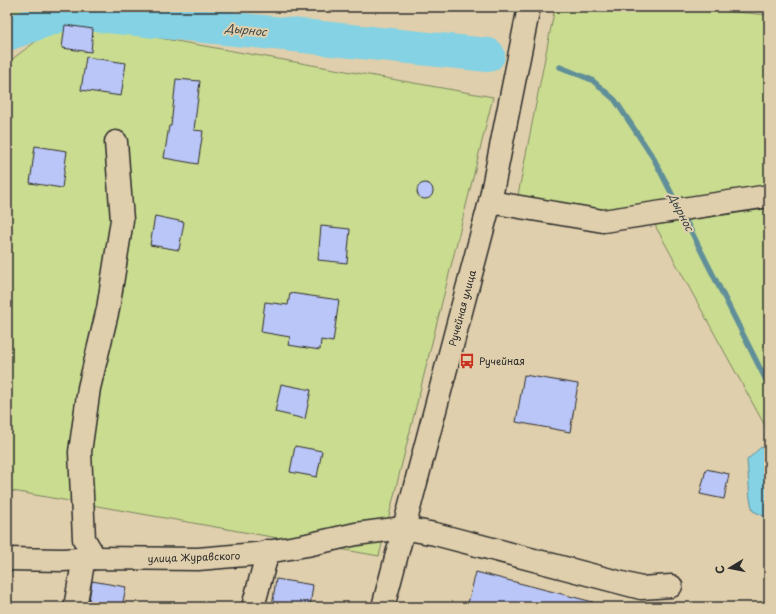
<svg xmlns="http://www.w3.org/2000/svg" width="776" height="614" viewBox="0 0 776 614" font-family="'Playpen Sans',sans-serif">
<style>
.green{fill:#cadc90;stroke:#7a845e}
.water{fill:#84d2e3;stroke:#608f99}
.lines{fill:none;stroke-linecap:round;stroke-linejoin:round}
.stream{stroke:#608f99;stroke-width:5.5}
.river{stroke:#84d2e3;stroke-width:34}
.building{fill:#bac6f7;stroke:#2b2b2b}
.minor-casing{stroke:#2b2b2b;stroke-width:25}
.minor{stroke:#e0cfac;stroke-width:22}
.labels{text-anchor:middle;stroke-width:4;stroke-linejoin:round;paint-order:stroke}
.street-label{font-size:10px;fill:#2b2b2b;stroke:#e0cfac}
.poi-label{font-size:10px;fill:#2b2b2b;stroke:#e0cfac;text-anchor:start}
.water-label{font-size:11px;font-style:italic;fill:#384447;stroke:#e0cfac}
</style>
<rect width="100%" height="100%" fill="#e0cfac"/>
<filter id="ink" filterUnits="userSpaceOnUse"><feTurbulence type="fractalNoise" baseFrequency=".025" numOctaves="2"/><feDisplacementMap in="SourceGraphic" scale="8" xChannelSelector="R" yChannelSelector="G"/><feConvolveMatrix kernelMatrix="1 2 1 2 8 2 1 2 1" color-interpolation-filters="sRGB"/></filter>
<g filter="url(#ink)">
<!-- green -->
<g class="green">
<polygon points="7,7 58,7 52,20 7,48"/>
<polygon points="555,7 681,7 769,15 769,433 645,207 604,213 557,207 518,195"/>
<polygon points="63,21 493,97 379,556 7,490 7,63"/>
</g>
<!-- water -->
<polygon class="water" points="761,447 769,452 769,516 766,517 753,511 750,499 747,460"/>
<g class="lines">
<!-- stream -->
<g class="stream">
<polyline points="560,67 592,80 615,100 654,159 678,206"/>
<polyline points="682,213 769,386"/>
</g>
<!-- river -->
<polyline class="river" points="7,34 68,12 488,55"/>
</g>
<!-- building -->
<g class="building">
<polygon points="65,25 93,29 91,52 62,48"/>
<polygon points="86,57 126,63 121,96 81,90"/>
<polygon points="176,79 200,81 194,130 203,131 198,164 164,158 169,126 171,126"/>
<polygon points="35,146 67,151 62,188 30,183"/>
<circle cx="425" cy="191" r="8"/>
<polygon points="155,216 184,222 179,250 150,245"/>
<polygon points="321,226 350,229 347,263 318,260"/>
<polygon points="290,293 339,300 333,342 321,340 320,350 288,345 290,337 261,332 265,302 288,305"/>
<polygon points="524,375 578,384 570,432 516,422"/>
<polygon points="281,384 311,390 305,419 275,412"/>
<polygon points="295,446 322,451 317,477 290,472"/>
<polygon points="706,469 729,474 724,499 700,494"/>
<polygon points="476,572 593,602 592,607 467,607"/>
<polygon points="276,579 313,585 310,607 272,607"/>
<polygon points="92,581 126,587 122,607 88,607"/>
</g>
<g class="lines">
<defs>
<g id="minor">
<polyline points="490,202 603,221 769,196"/>
<polyline points="95,558 84,539 80,452 89,388 108,309 122,220 116,142"/>
<polyline points="7,559 63,560 95,558 198,559 256,554 307,545 356,534 403,528 435,534 641,588 671,586"/>
<polyline points="75,607 84,558"/>
<polyline points="253,607 268,551"/>
<polyline points="383,607 490,202 529,7"/>
</g>
</defs>
<!-- minor casing -->
<use href="#minor" class="minor-casing"/>
<!-- minor -->
<use href="#minor" class="minor"/>
</g>
</g>
<!-- icons -->
<defs>
<symbol id="bus-bare" viewBox="-9 -9 18 18"><path d="M-5-6H5V4H4V6H2V4H-2V6H-4V4H-5ZM-3.5-4V0h7V-4ZM-3.5 1.2v1.5H-2V1.2ZM2 1.2v1.5H3.5V1.2Z" fill="#c8321e" stroke="#e0cfac" stroke-width="2.5" paint-order="stroke"/></symbol>
</defs>
<g fill-rule="evenodd">
<use href="#bus-bare" x="456" y="350" width="22" height="22"/>
</g>
<g class="labels">
<!-- street labels -->
<g class="street-label">
<text transform="translate(462 308) rotate(-75)" y="4">Ручейная улица</text>
<text transform="translate(194 557) rotate(-2)" y="4">улица Журавского</text>
</g>
<!-- poi labels -->
<g class="poi-label">
<text x="479" y="365">Ручейная</text>
</g>
<!-- water labels -->
<g class="water-label">
<text transform="translate(246 30) rotate(6)" y="4">Дырнос</text>
<text transform="translate(681 212) rotate(63)" y="4">Дырнос</text>
</g>
</g>
<!-- margin -->
<rect width="776" height="614" fill="none" stroke="#e0cfac" stroke-width="24"/>
<rect x="12" y="12" width="752" height="590" fill="none" stroke="#2b2b2b" stroke-width="1.5" filter="url(#ink)"/>
<!-- north arrow -->
<g transform="translate(730 568) rotate(260)" stroke="#e0cfac" stroke-width="3" paint-order="stroke">
<path d="M0-3L7 15L0 10L-7 15Z" fill="#2b2b2b"/>
<text y="-6" font-size="11" font-weight="bold" text-anchor="middle" fill="#2b2b2b">С</text>
</g>
</svg>
